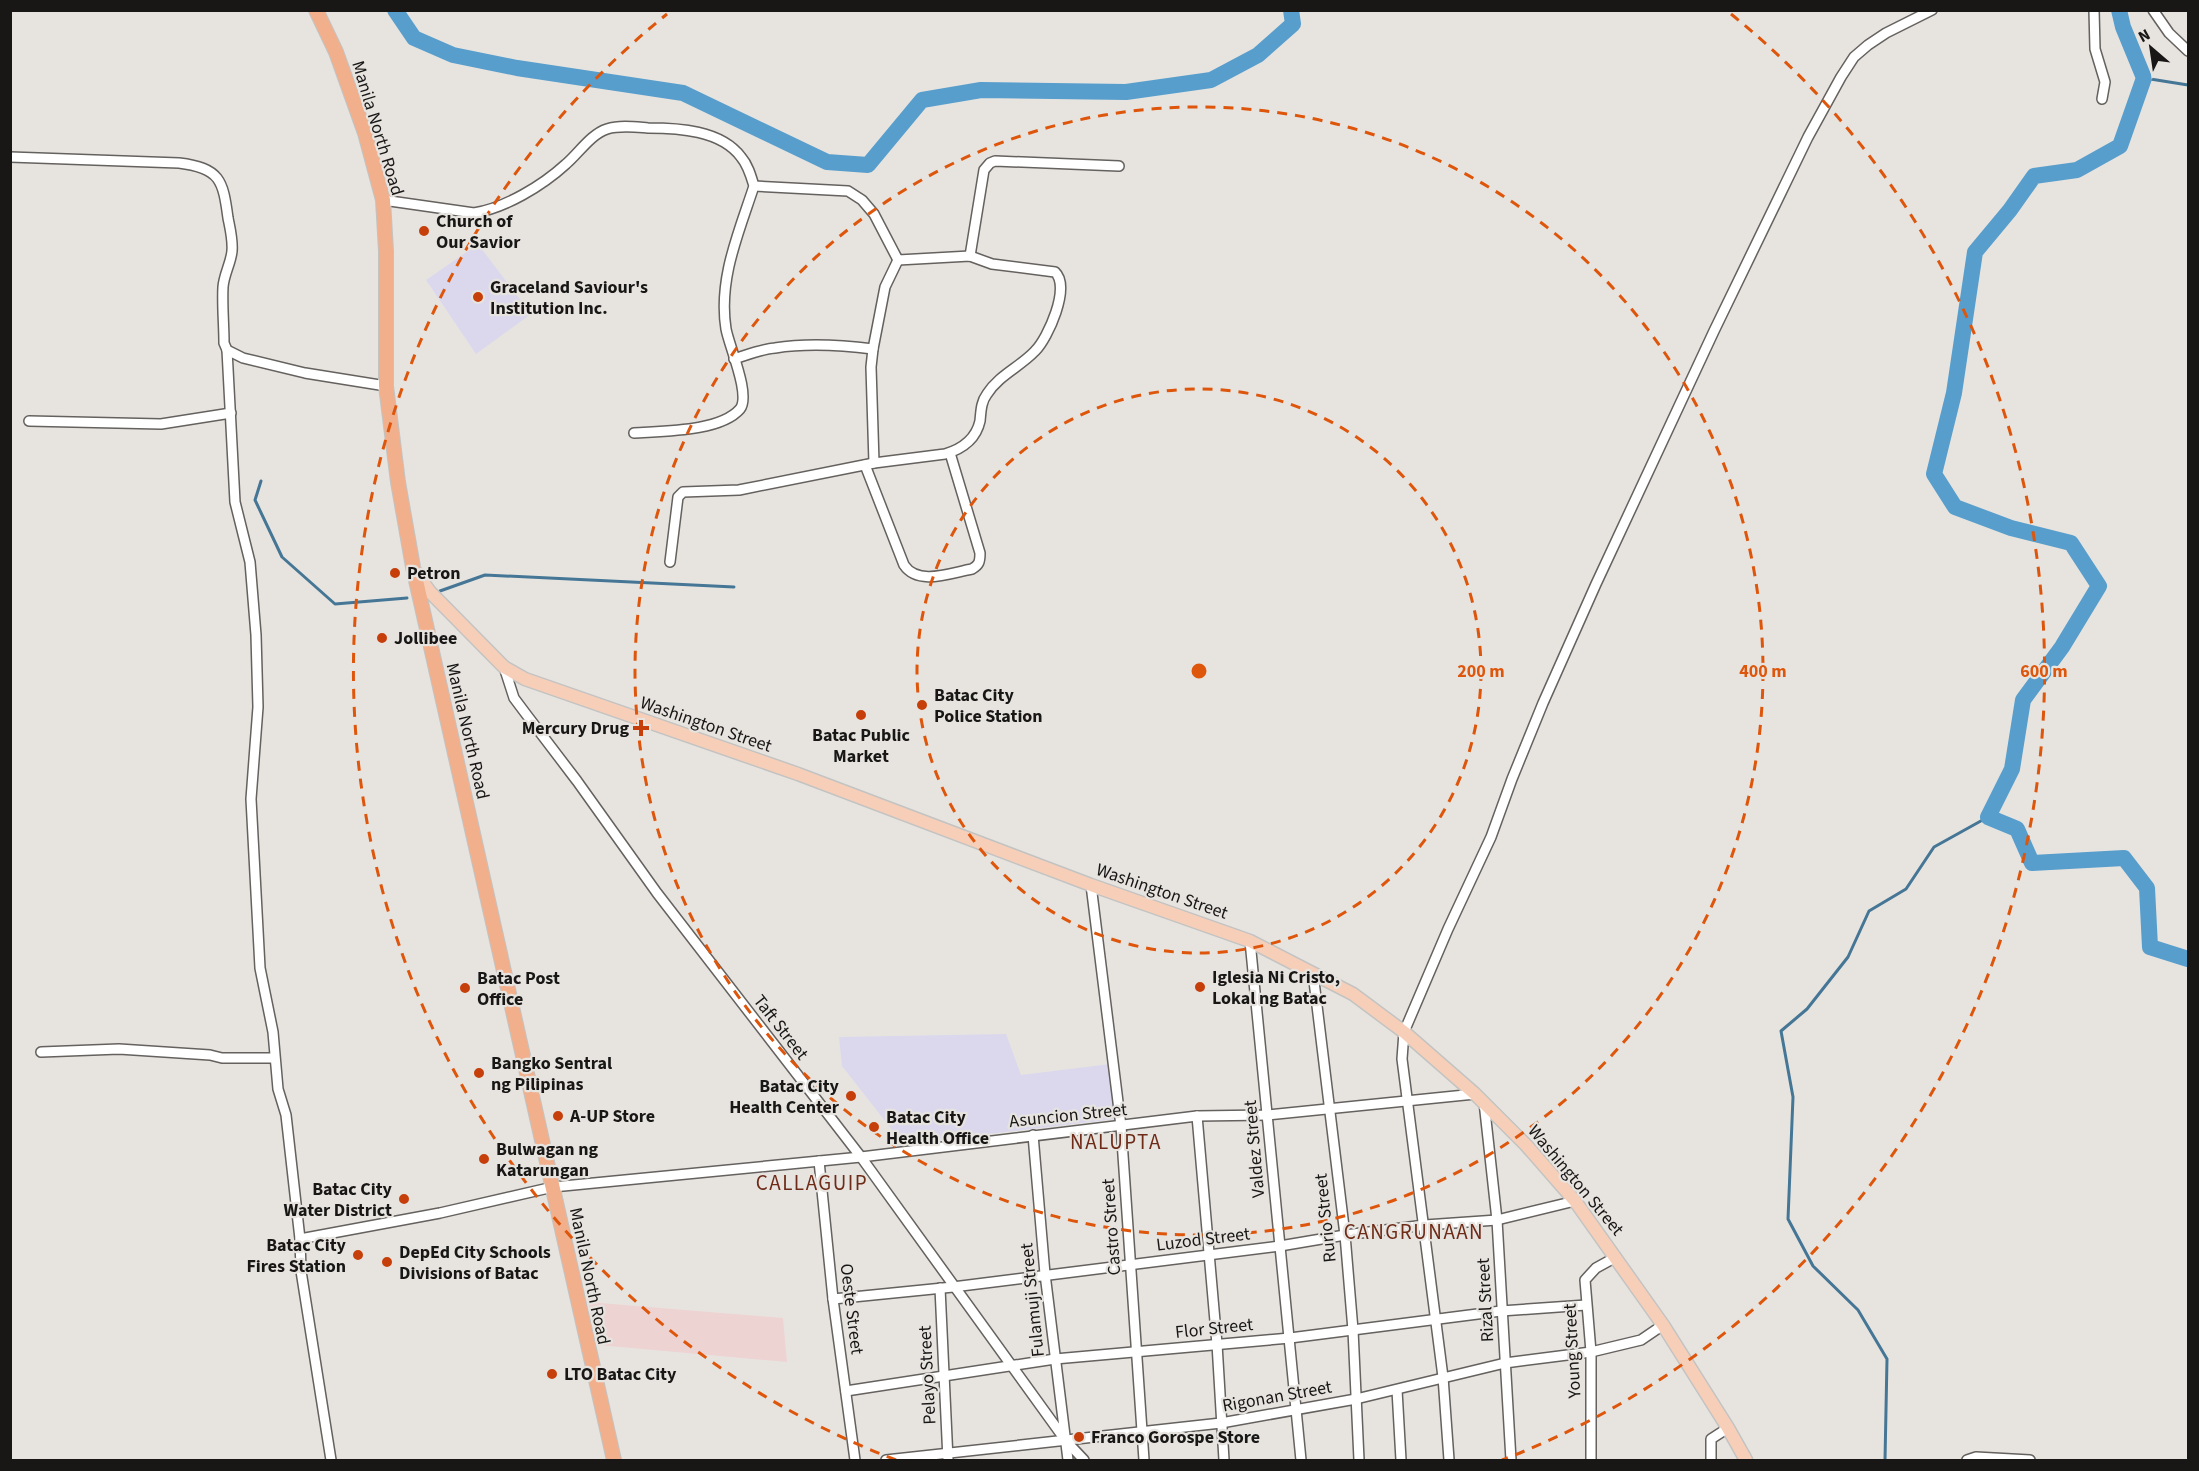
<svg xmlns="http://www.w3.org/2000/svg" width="2199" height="1471" viewBox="0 0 2199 1471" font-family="'Source Sans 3',sans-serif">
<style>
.industrial{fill:#eed3d3}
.education{fill:#dbd8ee}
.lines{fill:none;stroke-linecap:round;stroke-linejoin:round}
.stream{stroke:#457695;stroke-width:3}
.river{stroke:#589ecc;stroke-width:16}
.minor-casing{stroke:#64615e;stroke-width:12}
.major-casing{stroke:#c3c3c2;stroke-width:15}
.highway-casing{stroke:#c3c3c2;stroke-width:16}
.minor{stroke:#fff;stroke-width:9}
.major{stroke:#f7cfb9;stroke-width:12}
.highway{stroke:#f2af8b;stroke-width:14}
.ring{fill:none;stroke:#de560c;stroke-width:3;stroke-dasharray:10 8}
.poi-dot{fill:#c63f0a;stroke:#e7e4e0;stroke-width:2}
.labels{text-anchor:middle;stroke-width:4.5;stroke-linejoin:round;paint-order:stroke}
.street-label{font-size:18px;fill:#181716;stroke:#e7e4e0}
.poi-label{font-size:18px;font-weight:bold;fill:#181716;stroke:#e7e4e0;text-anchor:start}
.quarter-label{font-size:21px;letter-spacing:1.5px;fill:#6e2b17;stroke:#e7e4e0}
.centre{fill:#de560c;stroke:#e7e4e0;stroke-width:3}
.ring-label{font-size:18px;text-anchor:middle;font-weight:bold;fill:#de560c;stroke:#e7e4e0;stroke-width:4.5;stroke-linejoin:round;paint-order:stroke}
</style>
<rect width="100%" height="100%" fill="#e7e4e0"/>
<!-- industrial -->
<polygon class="industrial" points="588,1302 783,1318 787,1362 598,1345"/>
<!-- education -->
<g class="education">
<polygon points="478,244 531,314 476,354 426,280"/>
<polygon points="1006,1034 1021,1075 1110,1064 1115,1119 903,1144 842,1066 839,1037"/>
</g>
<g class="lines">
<!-- stream -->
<g class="stream">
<polyline points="2144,78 2188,85"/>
<polyline points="261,481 255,500 282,557 335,604 407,598"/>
<polyline points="440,591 485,575 734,587"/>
<polyline points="1885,1460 1887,1359 1858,1310 1813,1266 1788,1219 1793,1097 1781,1031 1807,1009 1848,957 1869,911 1906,889 1934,847 1988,817"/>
</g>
<!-- river -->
<g class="river">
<polyline points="395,10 414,38 453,55 517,68 683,93 827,162 868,165 922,100 981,90 1126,92 1211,80 1258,55 1293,24 1291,10"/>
<polyline points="2119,10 2123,27 2144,78 2120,146 2077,170 2034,176 2010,210 1975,252 1954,393 1934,474 1955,507 2011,528 2071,543 2099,586 2062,647 2023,700 2012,769 1988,817 2017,829 2032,863 2124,858 2147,888 2150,947 2188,959"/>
</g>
<defs>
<g id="minor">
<polyline points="2094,10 2095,49 2105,82 2102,99"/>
<polyline points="2153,10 2169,33 2188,51"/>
<path d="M10 157 179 163C220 168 223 180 228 218 230 228 233 240 232 251 231 263 224 274 223 287 222 305 224 325 224 343L227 350 243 358 305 373 386 386"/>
<path d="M383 200 474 213C505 208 542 186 566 164 578 154 591 134 607 129 620 125 635 127 648 128 678 128 721 130 741 157 748 165 751 176 754 186 739 232 718 279 726 329 729 346 751 395 740 409 720 432 662 431 634 433"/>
<polyline points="970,256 984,170 990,163 995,161 1119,166"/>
<polyline points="227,350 235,502 250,562 256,635 258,707 251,799 260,968 273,1032 278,1089 286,1115 300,1239"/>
<path d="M734 359C747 355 761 349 775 348 807 343 841 345 873 349"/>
<polyline points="29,421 161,424 231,413"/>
<polyline points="874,463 871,367 873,349 885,287 898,260"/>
<path d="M865 465 904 565C918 586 950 573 972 569 979 565 980 562 980 553L950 453"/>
<path d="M670 562 678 497 683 492 739 490 874 463 945 454C962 449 976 439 980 421 981 411 981 402 987 394 999 375 1020 367 1035 351 1048 338 1071 287 1055 272L992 264 970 256 898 260 874 214 862 200 848 191 754 186"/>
<polyline points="504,667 514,698 526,714 577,781 657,893 861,1157 1066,1441 1084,1460"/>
<polyline points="1091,885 1121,1126 1144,1460"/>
<polyline points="1250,941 1301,1460"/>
<polyline points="1313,973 1345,1235 1353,1330 1359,1460"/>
<polyline points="41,1052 119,1049 210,1055 222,1058 274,1058"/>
<polyline points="1484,1102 1497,1220 1511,1460"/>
<polyline points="1197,1116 1217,1344 1224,1460"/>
<polyline points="1033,1135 1045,1274 1068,1460"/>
<polyline points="819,1161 833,1299 855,1460"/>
<polyline points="940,1288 948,1460"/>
<polyline points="833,1299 953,1287 1280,1246 1345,1235 1425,1225 1497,1220 1575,1201"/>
<polyline points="1397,1390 1401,1460"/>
<polyline points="846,1391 1055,1359 1290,1338 1501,1311 1586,1305"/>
<polyline points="331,1460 301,1271 300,1239 440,1213 553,1187 861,1157 1197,1116 1268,1115 1475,1094"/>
<polyline points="886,1460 1221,1423 1356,1399 1505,1363 1591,1352 1641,1340 1663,1325"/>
<polyline points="1449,1460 1443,1377 1402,1059 1404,1032 1448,929 1491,837 1512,779 1543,703 1596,584 1714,331 1808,137 1841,77 1854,57 1868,45 1886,33 1932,10"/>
<polyline points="1591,1460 1591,1352 1585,1280 1596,1268 1616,1257"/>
<polyline points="1711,1460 1711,1439 1728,1428"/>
<polyline points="1967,1460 1976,1457 2030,1460"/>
</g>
<polyline id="major" points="415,571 430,592 504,667 525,679 798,774 1091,885 1250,941 1353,994 1404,1032 1475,1094 1526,1145 1575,1201 1663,1325 1728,1428 1746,1460"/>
<polyline id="highway" points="316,10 336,52 365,133 383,200 386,251 386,386 398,482 413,567 614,1460"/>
</defs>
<!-- minor casing -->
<use href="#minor" class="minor-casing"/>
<!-- major casing -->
<use href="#major" class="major-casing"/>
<!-- highway casing -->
<use href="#highway" class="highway-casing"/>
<!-- minor -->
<use href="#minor" class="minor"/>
<!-- major -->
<use href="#major" class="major"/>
<!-- highway -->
<use href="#highway" class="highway"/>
</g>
<!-- distance rings -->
<g class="ring">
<circle cx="1199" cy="671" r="282"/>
<circle cx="1199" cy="671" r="564"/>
<path d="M896 1460A845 845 0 0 1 667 14M1731 14A845 845 0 0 1 1502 1460"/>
</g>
<!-- markers -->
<g class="poi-dot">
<circle cx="424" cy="231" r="6"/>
<circle cx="478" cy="297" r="6"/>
<circle cx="395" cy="573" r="6"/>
<circle cx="382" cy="638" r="6"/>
<circle cx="922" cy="705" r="6"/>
<circle cx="861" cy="715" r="6"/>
<path d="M638 719h6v6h6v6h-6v6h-6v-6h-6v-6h6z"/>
<circle cx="1200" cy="987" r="6"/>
<circle cx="465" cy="988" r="6"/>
<circle cx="479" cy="1073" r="6"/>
<circle cx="851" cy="1096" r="6"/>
<circle cx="558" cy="1116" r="6"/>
<circle cx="874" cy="1127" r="6"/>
<circle cx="484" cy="1159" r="6"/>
<circle cx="404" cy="1199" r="6"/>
<circle cx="358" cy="1255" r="6"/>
<circle cx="387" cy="1262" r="6"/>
<circle cx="552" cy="1374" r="6"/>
<circle cx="1079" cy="1437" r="6"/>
</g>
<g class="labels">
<!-- street labels -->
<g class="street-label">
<text transform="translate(378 128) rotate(73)" y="6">Manila North Road</text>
<text transform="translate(706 724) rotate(19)" y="6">Washington Street</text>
<text transform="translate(468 731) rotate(77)" y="6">Manila North Road</text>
<text transform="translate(1162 891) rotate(19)" y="6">Washington Street</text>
<text transform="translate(781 1027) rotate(52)" y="6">Taft Street</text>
<text transform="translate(1068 1115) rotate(-6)" y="6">Asuncion Street</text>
<text transform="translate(1254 1149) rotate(-95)" y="6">Valdez Street</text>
<text transform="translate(1576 1180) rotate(50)" y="6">Washington Street</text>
<text transform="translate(1325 1218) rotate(-96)" y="6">Rurio Street</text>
<text transform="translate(1111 1227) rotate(-94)" y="6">Castro Street</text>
<text transform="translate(1203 1239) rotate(-7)" y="6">Luzod Street</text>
<text transform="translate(590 1276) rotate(78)" y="6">Manila North Road</text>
<text transform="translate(1032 1300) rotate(-96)" y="6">Fulamuji Street</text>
<text transform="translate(1485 1300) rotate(-93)" y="6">Rizal Street</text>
<text transform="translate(852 1309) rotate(83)" y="6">Oeste Street</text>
<text transform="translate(1214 1328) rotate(-6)" y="6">Flor Street</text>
<text transform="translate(1572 1351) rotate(-93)" y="6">Young Street</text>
<text transform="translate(927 1375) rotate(-93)" y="6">Pelayo Street</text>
<text transform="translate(1277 1396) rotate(-10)" y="6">Rigonan Street</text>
</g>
<!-- poi labels -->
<g class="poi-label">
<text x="436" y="227">Church of<tspan x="436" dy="21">Our Savior</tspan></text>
<text x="490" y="293">Graceland Saviour's<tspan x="490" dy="21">Institution Inc.</tspan></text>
<text x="407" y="579">Petron</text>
<text x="394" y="644">Jollibee</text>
<text x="934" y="701">Batac City<tspan x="934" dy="21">Police Station</tspan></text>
<text x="629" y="734" text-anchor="end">Mercury Drug</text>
<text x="861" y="741" text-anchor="middle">Batac Public<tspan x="861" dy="21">Market</tspan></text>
<text x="1212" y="983">Iglesia Ni Cristo,<tspan x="1212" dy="21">Lokal ng Batac</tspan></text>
<text x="477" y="984">Batac Post<tspan x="477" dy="21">Office</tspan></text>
<text x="491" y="1069">Bangko Sentral<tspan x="491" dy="21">ng Pilipinas</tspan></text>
<text x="839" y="1092" text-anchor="end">Batac City<tspan x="839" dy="21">Health Center</tspan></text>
<text x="570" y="1122">A-UP Store</text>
<text x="886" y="1123">Batac City<tspan x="886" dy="21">Health Office</tspan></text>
<text x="496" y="1155">Bulwagan ng<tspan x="496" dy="21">Katarungan</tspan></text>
<text x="392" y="1195" text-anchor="end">Batac City<tspan x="392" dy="21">Water District</tspan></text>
<text x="346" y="1251" text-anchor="end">Batac City<tspan x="346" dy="21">Fires Station</tspan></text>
<text x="399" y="1258">DepEd City Schools<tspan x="399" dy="21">Divisions of Batac</tspan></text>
<text x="564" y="1380">LTO Batac City</text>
<text x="1091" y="1443">Franco Gorospe Store</text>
</g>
<!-- quarter labels -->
<g class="quarter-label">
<text x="1116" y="1149">NALUPTA</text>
<text x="812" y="1190">CALLAGUIP</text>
<text x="1414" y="1239">CANGRUNAAN</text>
</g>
</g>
<circle cx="1199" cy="671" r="9" class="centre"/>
<g class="ring-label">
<text x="1481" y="677">200 m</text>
<text x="1763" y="677">400 m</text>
<text x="2044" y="677">600 m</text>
</g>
<!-- border -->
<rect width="2199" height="1471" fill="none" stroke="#181716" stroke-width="24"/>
<!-- north arrow -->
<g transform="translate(2151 48) rotate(331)" stroke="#e7e4e0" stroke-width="4.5" paint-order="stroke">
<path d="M0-4.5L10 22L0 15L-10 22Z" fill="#181716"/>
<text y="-9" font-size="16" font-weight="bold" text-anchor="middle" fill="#181716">N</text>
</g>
</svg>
